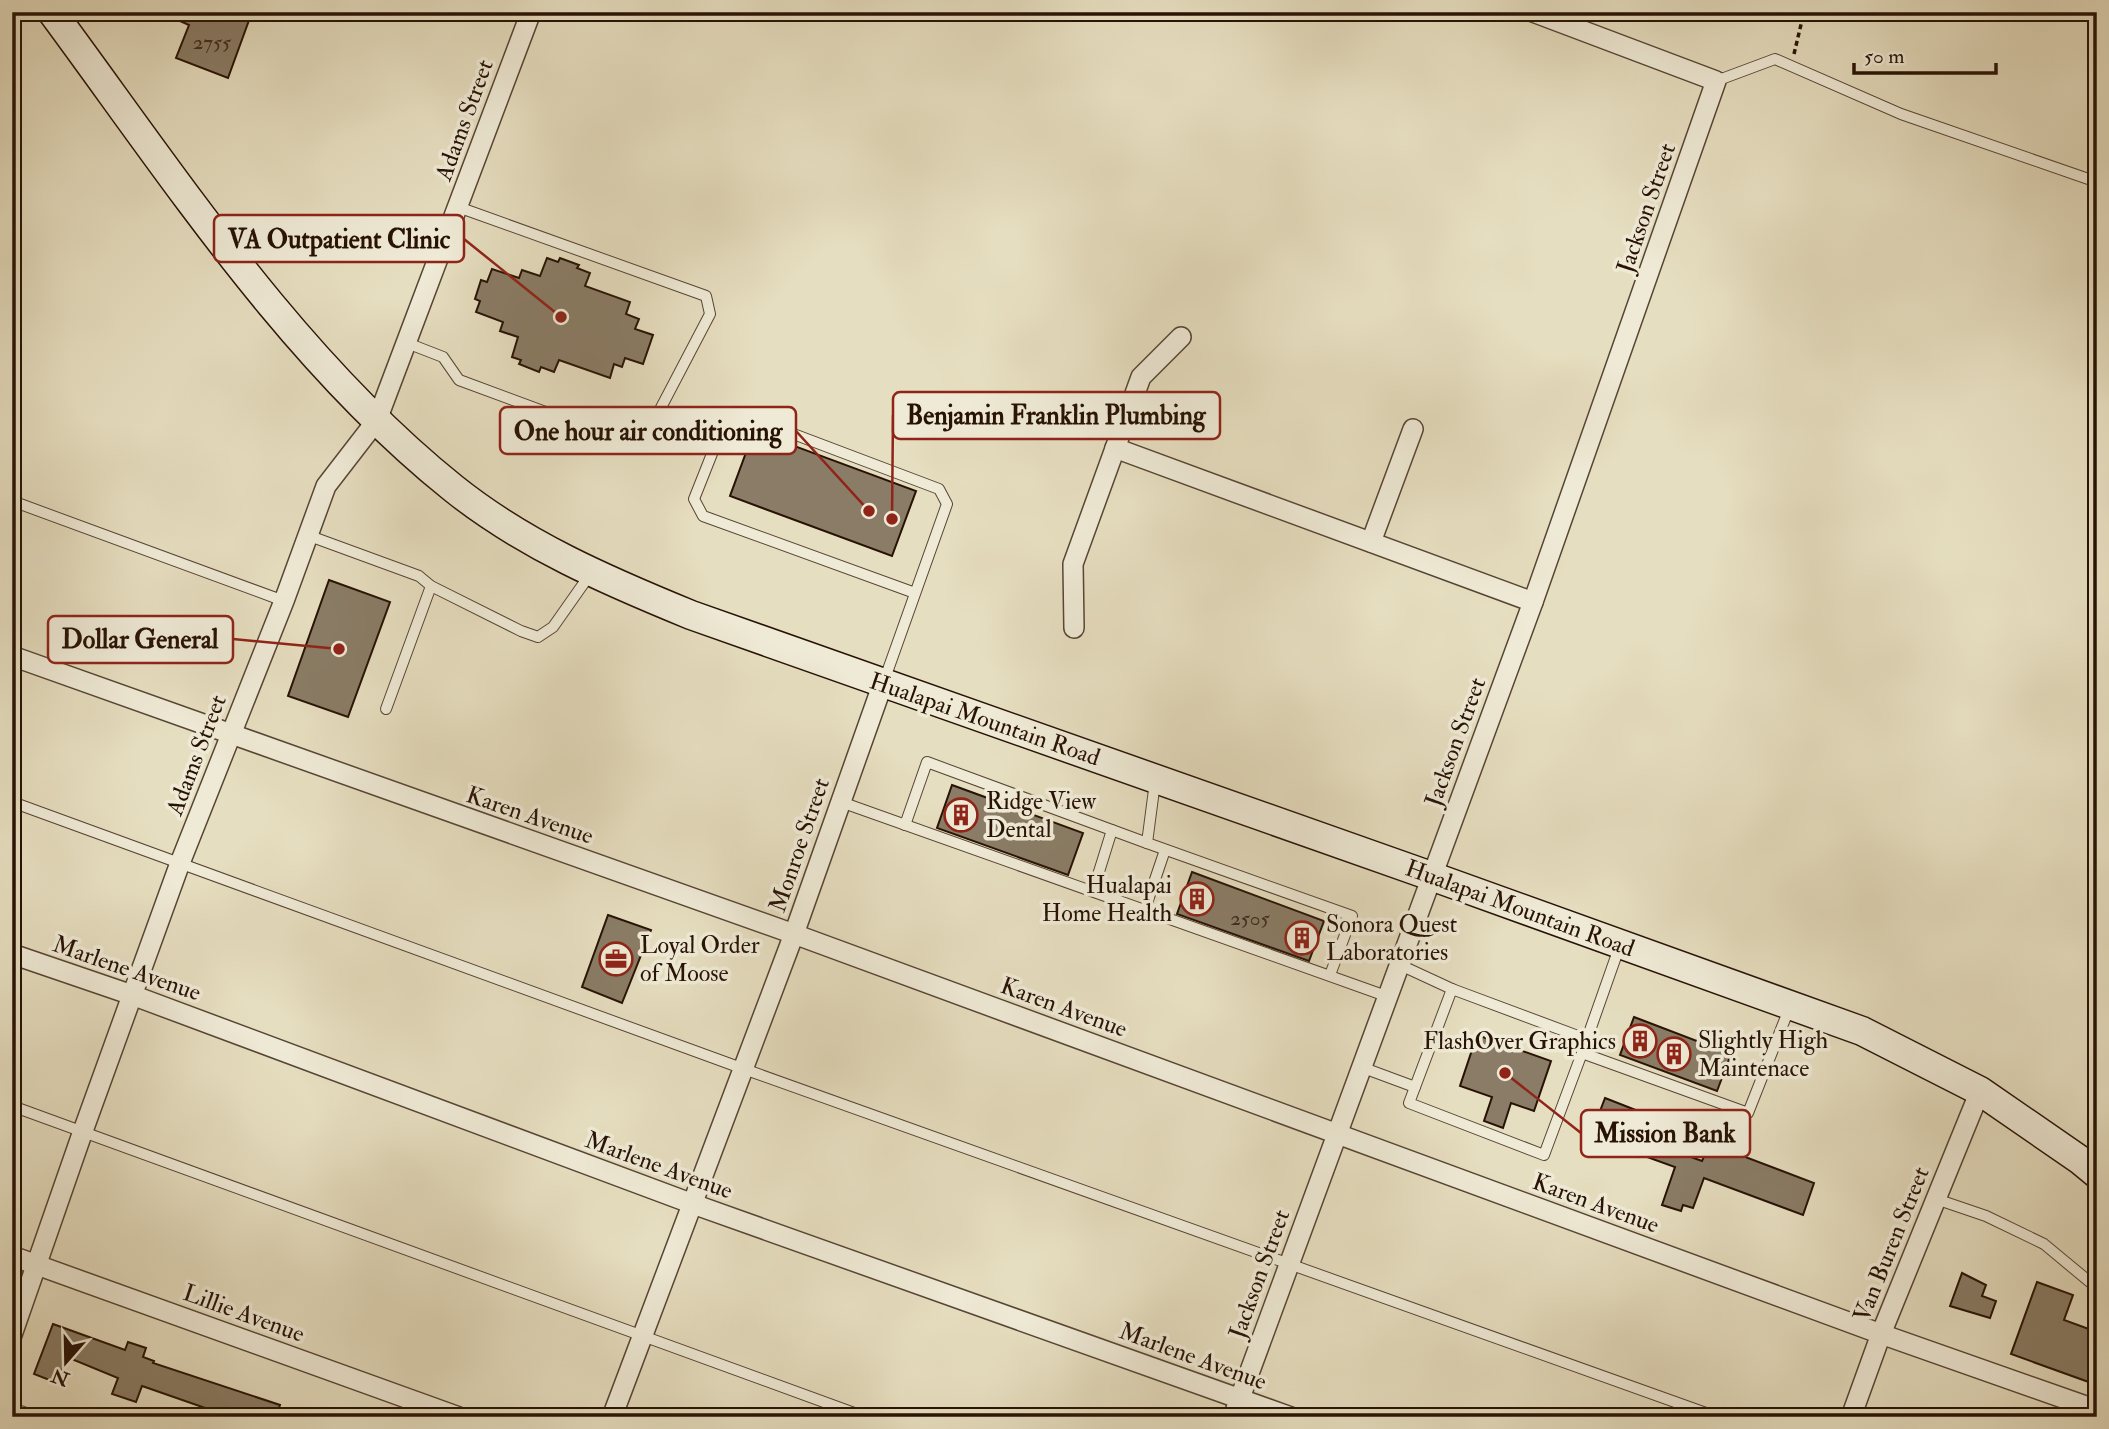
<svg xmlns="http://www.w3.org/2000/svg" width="2109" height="1429" viewBox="0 0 2109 1429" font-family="'IM FELL Double Pica',serif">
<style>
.building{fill:#8a7c66;stroke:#271205;stroke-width:2}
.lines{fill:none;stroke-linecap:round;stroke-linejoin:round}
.service-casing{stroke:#574534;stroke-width:12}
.minor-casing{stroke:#574534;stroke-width:22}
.secondary-casing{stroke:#271205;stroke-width:31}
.path{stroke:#271205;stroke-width:3.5;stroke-dasharray:5 3.5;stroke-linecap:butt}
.service{stroke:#efead6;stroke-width:10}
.minor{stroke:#efead6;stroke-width:19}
.secondary{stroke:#efead6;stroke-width:28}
.labels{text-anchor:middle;stroke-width:7;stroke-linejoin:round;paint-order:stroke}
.number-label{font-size:21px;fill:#402c1d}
.street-label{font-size:24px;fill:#271205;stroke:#efead6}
.poi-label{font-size:24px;fill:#271205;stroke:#efead6;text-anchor:start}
.leader{fill:none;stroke:#8f2418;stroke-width:2.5}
.callout-dot{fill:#8f2418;stroke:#efead6;stroke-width:2.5}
.callout{fill:#efead6;stroke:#8f2418;stroke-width:2.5}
.callout-label{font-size:26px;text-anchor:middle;font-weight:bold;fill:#271205}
</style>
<rect width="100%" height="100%" fill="#e6dec0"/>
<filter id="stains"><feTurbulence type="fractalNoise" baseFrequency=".00286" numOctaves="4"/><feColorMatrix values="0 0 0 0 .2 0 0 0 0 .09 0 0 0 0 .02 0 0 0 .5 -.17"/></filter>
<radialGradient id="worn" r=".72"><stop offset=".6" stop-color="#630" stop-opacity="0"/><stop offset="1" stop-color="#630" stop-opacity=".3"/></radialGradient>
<!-- building -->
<g class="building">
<polygon points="160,12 252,12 228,78 176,58 189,25"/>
<polygon points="547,258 558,262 560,258 579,265 577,268 590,273 585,286 630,302 626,314 639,319 635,329 653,335 643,364 625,358 622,367 614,364 610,378 559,360 554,372 541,367 539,372 519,364 521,360 512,357 518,337 500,331 503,322 476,312 480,301 475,299 481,280 487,282 492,269 519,278 522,270 540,276"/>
<polygon points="754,431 916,491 892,556 730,496"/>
<polygon points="329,580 390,602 348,717 288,696"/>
<polygon points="952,785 1083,833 1068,875 937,828"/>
<polygon points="1192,872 1324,921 1309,961 1177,914"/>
<polygon points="608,915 651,930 622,1003 582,987"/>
<polygon points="1634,1017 1731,1054 1717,1091 1620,1055"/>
<polygon points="1477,1035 1551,1061 1534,1111 1511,1103 1503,1128 1484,1121 1492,1097 1460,1086"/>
<polygon points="1605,1098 1669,1123 1660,1146 1702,1161 1713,1137 1734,1147 1732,1152 1814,1183 1803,1215 1704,1178 1693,1208 1683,1205 1681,1211 1662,1205 1675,1167 1639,1154 1638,1157 1595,1141 1596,1137 1591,1135"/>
<polygon points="1962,1273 1986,1285 1982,1296 1996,1301 1990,1318 1950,1306"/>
<polygon points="2037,1282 2073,1295 2064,1320 2097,1332 2097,1385 2011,1354"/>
<polygon points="53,1324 125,1350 128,1342 146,1348 143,1357 154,1361 153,1363 280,1405 276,1417 231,1417 145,1387 142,1386 136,1402 112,1394 118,1378 67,1357 57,1383 34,1374"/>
</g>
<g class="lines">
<defs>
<g id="service">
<polyline points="1716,81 1775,59 1901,114 2097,182"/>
<polyline points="407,343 443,357 459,380 629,443 643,442 710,314 706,296 458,207"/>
<polyline points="12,501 284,601"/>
<polyline points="307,535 419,576 431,586 386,709"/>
<polyline points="431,586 521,631 538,637 553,627 591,573"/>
<polyline points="884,681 947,504 939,489 743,415 725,421 694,499 703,516 915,593"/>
<polyline points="1155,782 1147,843 1352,916 1330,975"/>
<polyline points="12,802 744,1069 1717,1417"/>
<polyline points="841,802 1386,996"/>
<polyline points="905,825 927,762 1147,843"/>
<polyline points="1093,891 1112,830"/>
<polyline points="1145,909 1165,850"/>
<polyline points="1619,948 1582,1053 1748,1113 1789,1009"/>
<polyline points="1398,964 1452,989"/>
<polyline points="1582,1053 1544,1155 1409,1103 1452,989 1586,1039"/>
<polyline points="1361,1067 1415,1087"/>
<polyline points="12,1106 865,1417"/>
<polyline points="1936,1199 1986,1216 2044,1244 2097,1288"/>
<polyline points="12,1408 37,1417"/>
</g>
<g id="minor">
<polyline points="1115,448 1533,602"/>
<polyline points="1371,542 1413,429"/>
<polyline points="1074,628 1073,564 1141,377 1181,337"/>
<polyline points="12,656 794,934 1881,1334 2097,1410"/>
<polyline points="12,954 132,995 693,1204 1291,1417"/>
<polyline points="12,1256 459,1417"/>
<polyline points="12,1335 83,1131 180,863 284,601 326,486 377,420 531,12"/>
<polyline points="612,1417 794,934 883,683"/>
<polyline points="1233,1417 1533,602 1716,81 1533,12"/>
<polyline points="1851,1417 1881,1334 1980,1091"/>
</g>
<path id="secondary" d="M52 12C174 177 292 359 453 488 524 545 608 581 691 615L1431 876 1862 1031 1980 1091 2080 1160 2097 1174"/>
</defs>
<!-- service casing -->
<use href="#service" class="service-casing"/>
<!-- minor casing -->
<use href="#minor" class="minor-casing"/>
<!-- secondary casing -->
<use href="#secondary" class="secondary-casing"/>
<!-- path -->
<polyline class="path" points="1794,54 1804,12"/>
<!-- service -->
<use href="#service" class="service"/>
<!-- minor -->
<use href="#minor" class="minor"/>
<!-- secondary -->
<use href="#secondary" class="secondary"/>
</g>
<!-- icons -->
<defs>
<symbol id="building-ring" viewBox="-11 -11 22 22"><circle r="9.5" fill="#efead6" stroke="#8f2418" stroke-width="1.5"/><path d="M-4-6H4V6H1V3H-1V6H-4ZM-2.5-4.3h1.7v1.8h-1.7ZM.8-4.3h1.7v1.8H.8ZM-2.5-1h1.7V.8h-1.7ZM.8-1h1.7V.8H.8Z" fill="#8f2418"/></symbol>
<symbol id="office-ring" viewBox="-11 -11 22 22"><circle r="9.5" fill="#efead6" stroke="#8f2418" stroke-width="1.5"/><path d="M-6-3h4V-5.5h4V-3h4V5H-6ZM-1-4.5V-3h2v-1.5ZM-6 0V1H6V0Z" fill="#8f2418"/></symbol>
</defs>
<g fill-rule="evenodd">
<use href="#building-ring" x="942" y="796" width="38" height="38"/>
<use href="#building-ring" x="1178" y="880" width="38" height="38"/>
<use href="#building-ring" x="1283" y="919" width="38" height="38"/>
<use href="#office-ring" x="597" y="940" width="38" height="38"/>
<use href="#building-ring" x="1621" y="1022" width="38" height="38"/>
<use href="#building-ring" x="1655" y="1035" width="38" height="38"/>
</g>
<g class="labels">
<!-- number labels -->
<g class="number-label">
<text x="212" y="49">2755</text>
<text x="1250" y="925">2505</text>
</g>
<!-- street labels -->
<g class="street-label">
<text transform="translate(464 120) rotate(-70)" y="8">Adams Street</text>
<text transform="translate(1646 208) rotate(-71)" y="8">Jackson Street</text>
<text transform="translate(985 719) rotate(19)" y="8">Hualapai Mountain Road</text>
<text transform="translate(1455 742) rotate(-70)" y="8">Jackson Street</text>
<text transform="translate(196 755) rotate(-69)" y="8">Adams Street</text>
<text transform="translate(530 815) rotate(19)" y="8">Karen Avenue</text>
<text transform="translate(799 845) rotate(-71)" y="8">Monroe Street</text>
<text transform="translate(1520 908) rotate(20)" y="8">Hualapai Mountain Road</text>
<text transform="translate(127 968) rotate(19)" y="8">Marlene Avenue</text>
<text transform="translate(1064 1007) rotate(20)" y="8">Karen Avenue</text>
<text transform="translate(659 1165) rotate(20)" y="8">Marlene Avenue</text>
<text transform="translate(1596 1203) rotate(20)" y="8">Karen Avenue</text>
<text transform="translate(1891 1244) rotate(-68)" y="8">Van Buren Street</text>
<text transform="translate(1259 1274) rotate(-70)" y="8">Jackson Street</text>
<text transform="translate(244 1313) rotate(20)" y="8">Lillie Avenue</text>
<text transform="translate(1193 1356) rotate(20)" y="8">Marlene Avenue</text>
</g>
<!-- poi labels -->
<g class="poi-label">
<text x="986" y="809">Ridge View<tspan x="986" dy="28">Dental</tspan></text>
<text x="1172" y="893" text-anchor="end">Hualapai<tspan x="1172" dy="28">Home Health</tspan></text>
<text x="1326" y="932">Sonora Quest<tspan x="1326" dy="28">Laboratories</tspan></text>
<text x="640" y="953">Loyal Order<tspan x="640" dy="28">of Moose</tspan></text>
<text x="1698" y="1048">Slightly High<tspan x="1698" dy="28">Maintenace</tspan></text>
<text x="1616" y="1049" text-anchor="end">FlashOver Graphics</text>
</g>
</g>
<!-- callouts -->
<path class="leader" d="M561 317L464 239M892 519L893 415M869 511L796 431M339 649L233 639M1505 1073L1581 1133"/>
<g class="callout-dot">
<circle cx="561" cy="317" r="7"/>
<circle cx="892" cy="519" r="7"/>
<circle cx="869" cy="511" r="7"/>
<circle cx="339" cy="649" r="7"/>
<circle cx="1505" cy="1073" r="7"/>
</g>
<g class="callout">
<rect x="214" y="215" width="250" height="47" rx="7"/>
<rect x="893" y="392" width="327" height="47" rx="7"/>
<rect x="500" y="407" width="296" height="47" rx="7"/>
<rect x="48" y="616" width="185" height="47" rx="7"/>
<rect x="1581" y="1110" width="169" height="47" rx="7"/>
</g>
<g class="callout-label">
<text x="339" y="248">VA Outpatient Clinic</text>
<text x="1056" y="424">Benjamin Franklin Plumbing</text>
<text x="648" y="440">One hour air conditioning</text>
<text x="140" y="648">Dollar General</text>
<text x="1665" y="1142">Mission Bank</text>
</g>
<!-- margin -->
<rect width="2109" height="1429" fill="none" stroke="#e6dec0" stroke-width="42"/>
<rect x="14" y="14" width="2081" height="1401" fill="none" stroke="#271205" stroke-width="3.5"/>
<rect x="21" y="21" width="2067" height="1387" fill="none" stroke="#271205" stroke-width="2"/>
<!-- north arrow -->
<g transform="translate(66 1362) rotate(200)" stroke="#efead6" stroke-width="5" paint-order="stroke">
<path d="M0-5L12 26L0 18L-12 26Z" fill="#271205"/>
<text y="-10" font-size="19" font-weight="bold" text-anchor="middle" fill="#271205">N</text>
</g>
<!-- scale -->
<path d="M1854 63v10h142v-10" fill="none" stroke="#271205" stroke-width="3.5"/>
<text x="1864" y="63" font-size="21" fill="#271205" stroke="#efead6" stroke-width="5" paint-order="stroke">50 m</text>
<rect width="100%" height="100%" filter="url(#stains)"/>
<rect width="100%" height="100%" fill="url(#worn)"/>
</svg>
